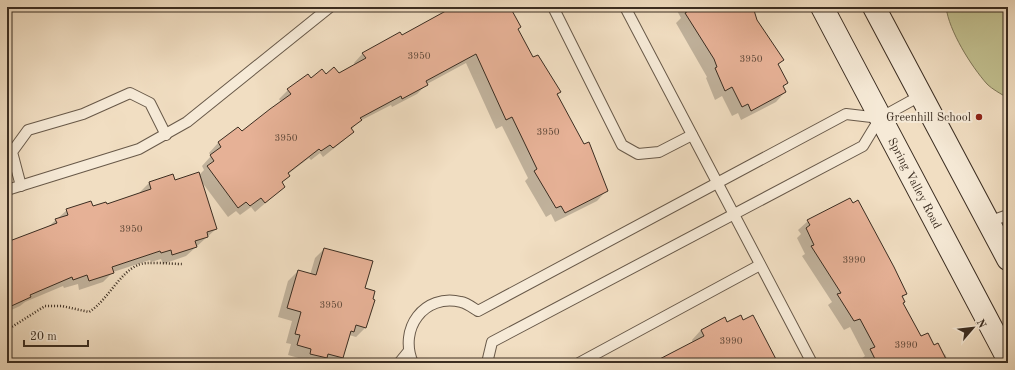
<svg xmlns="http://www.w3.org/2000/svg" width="1015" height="370" viewBox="0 0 1015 370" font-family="'Old Standard TT',serif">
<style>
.green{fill:#c1bf8f;stroke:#7e7658}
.shadow{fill:#0003}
.building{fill:#e6b196;stroke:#3b2d21}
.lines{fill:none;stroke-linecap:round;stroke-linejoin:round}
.lane-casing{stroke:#685949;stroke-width:12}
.secondary-casing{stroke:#3b2d21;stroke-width:24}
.path{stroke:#3b2d21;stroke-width:2.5;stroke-dasharray:1 2;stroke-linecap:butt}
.lane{stroke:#f6ead7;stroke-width:10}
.secondary{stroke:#f6ead7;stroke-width:22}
.poi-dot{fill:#8f2418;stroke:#f6ead7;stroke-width:1.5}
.labels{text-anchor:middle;stroke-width:4;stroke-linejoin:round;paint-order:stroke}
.number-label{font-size:10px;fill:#664e3e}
.poi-label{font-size:12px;fill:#3b2d21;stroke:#f6ead7;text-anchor:end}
.street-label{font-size:12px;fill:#3b2d21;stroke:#f6ead7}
</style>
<rect width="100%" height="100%" fill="#f1dec2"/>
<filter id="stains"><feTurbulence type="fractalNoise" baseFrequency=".005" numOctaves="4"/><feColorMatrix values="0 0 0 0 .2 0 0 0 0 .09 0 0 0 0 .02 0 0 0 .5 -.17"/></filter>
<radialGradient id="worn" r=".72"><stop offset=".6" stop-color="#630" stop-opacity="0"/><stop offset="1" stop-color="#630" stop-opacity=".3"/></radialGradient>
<!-- green -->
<path class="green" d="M946 7H1008V98C1001 94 992 89 987 84 971 66 949 31 946 7Z"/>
<!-- shadow -->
<g class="shadow">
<polygon points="449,7 509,7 517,29 533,59 560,92 557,95 606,191 597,201 555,222 551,214 546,217 525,181 528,178 502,126 496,129 466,63 427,84 417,94 392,107 391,105 358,122 351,130 353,132 343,141 323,157 320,153 311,160 309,158 288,174 289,176 281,183 284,187 255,212 251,207 240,215 236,211 228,217 201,181 216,229 186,256 163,264 161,259 151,262 150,260 113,272 103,282 79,290 78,284 64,288 63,286 25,302 20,306 7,312 7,243 48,227 67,210 106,205 140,194 140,192 149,183 175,181 199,175 204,170 202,166 211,156 209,153 218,143 238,128 241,132 281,102 279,99 288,90 310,79 338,74 355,65 354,63 363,53 401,36 442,14"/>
<polygon points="675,7 752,7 756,21 783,60 778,65 787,83 783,87 785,92 776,102 741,120 738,113 732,116 722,96 715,100 706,78 707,77 676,23 681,18"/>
<polygon points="808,221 906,294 902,298 902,303 921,338 943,355 945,354 949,363 863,363 861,359 865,356 850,327 844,330 828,305 832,302 802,256 805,254 797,238 801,234 798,230"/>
<polygon points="324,249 364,289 365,328 356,337 349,335 342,358 337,363 301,363 302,359 288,355 291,344 286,343 292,321 278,317 288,281 298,271 310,275 315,258"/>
<polygon points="727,324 774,363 655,363 693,343 692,340 701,330"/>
<polygon points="647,360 648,363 641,363"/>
</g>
<!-- building -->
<g class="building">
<polygon points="453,7 510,7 521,27 518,29 533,57 538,55 561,92 557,94 584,144 589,142 608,191 565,213 561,206 556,208 534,171 537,169 512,117 506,120 476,54 426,81 428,85 402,99 401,96 360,118 362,120 351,128 354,132 333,148 330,145 321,151 319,149 288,173 290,176 282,182 285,187 265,203 261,198 250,206 246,202 238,208 207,166 214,161 210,155 221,147 218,142 238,127 242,131 270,109 291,94 287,89 308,74 311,78 322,69 326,74 334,67 339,73 366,58 362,53 400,32 402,35"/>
<polygon points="695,7 753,7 757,20 784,60 778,64 788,83 783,86 786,92 751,111 748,104 742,107 732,87 725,91 715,68 717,67 714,59 685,13"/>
<polygon points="199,172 217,229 207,232 208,237 195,241 197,247 172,255 171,250 161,253 160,251 112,267 114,273 89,281 87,275 73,280 72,277 30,295 31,297 7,308 7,242 57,223 55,219 68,215 66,209 91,201 93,206 106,202 107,204 151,189 149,182 173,174 175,180"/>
<polygon points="850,198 853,203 858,200 894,267 907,294 902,296 905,302 903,303 921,336 928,333 934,345 938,343 948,363 877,363 870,349 875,347 860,319 854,321 837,294 841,293 811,246 814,245 806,228 810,225 807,220"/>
<polygon points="324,248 373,261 365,288 375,291 373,299 375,300 366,328 356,325 354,332 351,331 343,358 328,354 327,358 310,354 311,349 297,345 300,335 295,334 301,312 287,308 298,270 316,275"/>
<polygon points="741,315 743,320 753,315 778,363 652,363 704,336 701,330 725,317 727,322"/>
</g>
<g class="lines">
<defs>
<g id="lane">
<polyline points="553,7 622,145 638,154 659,152 692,135"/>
<polyline points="625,7 812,363"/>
<polyline points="880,118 920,96"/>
<polyline points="21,186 12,152 28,130 83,114 130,93 150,103 166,135"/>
<polyline points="7,190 139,149 187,122 330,7"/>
<polyline points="988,222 1008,215"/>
<polyline points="399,363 408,352"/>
<path d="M413 363C398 329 424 293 461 302 467 303 473 308 478 311L846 114 880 118 863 146 492 342 487 363"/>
<polyline points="579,363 760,265"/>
</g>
<g id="secondary">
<path id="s1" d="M822 7 1008 359"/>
<polyline points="874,7 1008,259"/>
</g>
</defs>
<!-- lane casing -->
<use href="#lane" class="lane-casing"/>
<!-- secondary casing -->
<use href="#secondary" class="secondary-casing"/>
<!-- path -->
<path class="path" d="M7 330 45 306H62L89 312C108 300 119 273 138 265 146 261 171 264 182 264"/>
<!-- lane -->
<use href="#lane" class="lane"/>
<!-- secondary -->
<use href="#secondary" class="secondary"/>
</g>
<!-- markers -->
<circle class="poi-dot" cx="979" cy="117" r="4"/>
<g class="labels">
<!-- number labels -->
<g class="number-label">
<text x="419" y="59">3950</text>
<text x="751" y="62">3950</text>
<text x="548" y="135">3950</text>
<text x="286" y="141">3950</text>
<text x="131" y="232">3950</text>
<text x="854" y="263">3990</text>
<text x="331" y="308">3950</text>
<text x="731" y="344">3990</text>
<text x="906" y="348">3990</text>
</g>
<!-- poi labels -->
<g class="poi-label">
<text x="971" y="121">Greenhill School</text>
</g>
<!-- street labels -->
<g class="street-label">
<text dy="4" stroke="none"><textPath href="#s1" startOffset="199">Spring Valley Road</textPath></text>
</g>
</g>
<!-- margin -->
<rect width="1015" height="370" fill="none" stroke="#f1dec2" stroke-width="24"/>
<rect x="8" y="8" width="999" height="354" fill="none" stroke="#3b2d21" stroke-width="2"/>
<rect x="12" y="12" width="991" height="346" fill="none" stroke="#3b2d21"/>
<!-- north arrow -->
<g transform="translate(973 328) rotate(62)" stroke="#f6ead7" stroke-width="3" paint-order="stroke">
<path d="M0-3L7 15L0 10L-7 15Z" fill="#3b2d21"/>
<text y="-6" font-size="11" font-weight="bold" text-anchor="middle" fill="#3b2d21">N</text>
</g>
<!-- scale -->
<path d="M24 340v6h64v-6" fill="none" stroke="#3b2d21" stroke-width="2"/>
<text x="30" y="340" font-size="12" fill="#3b2d21" stroke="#f6ead7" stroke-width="3" paint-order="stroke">20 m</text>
<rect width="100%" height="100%" filter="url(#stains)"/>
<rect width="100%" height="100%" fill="url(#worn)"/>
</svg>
